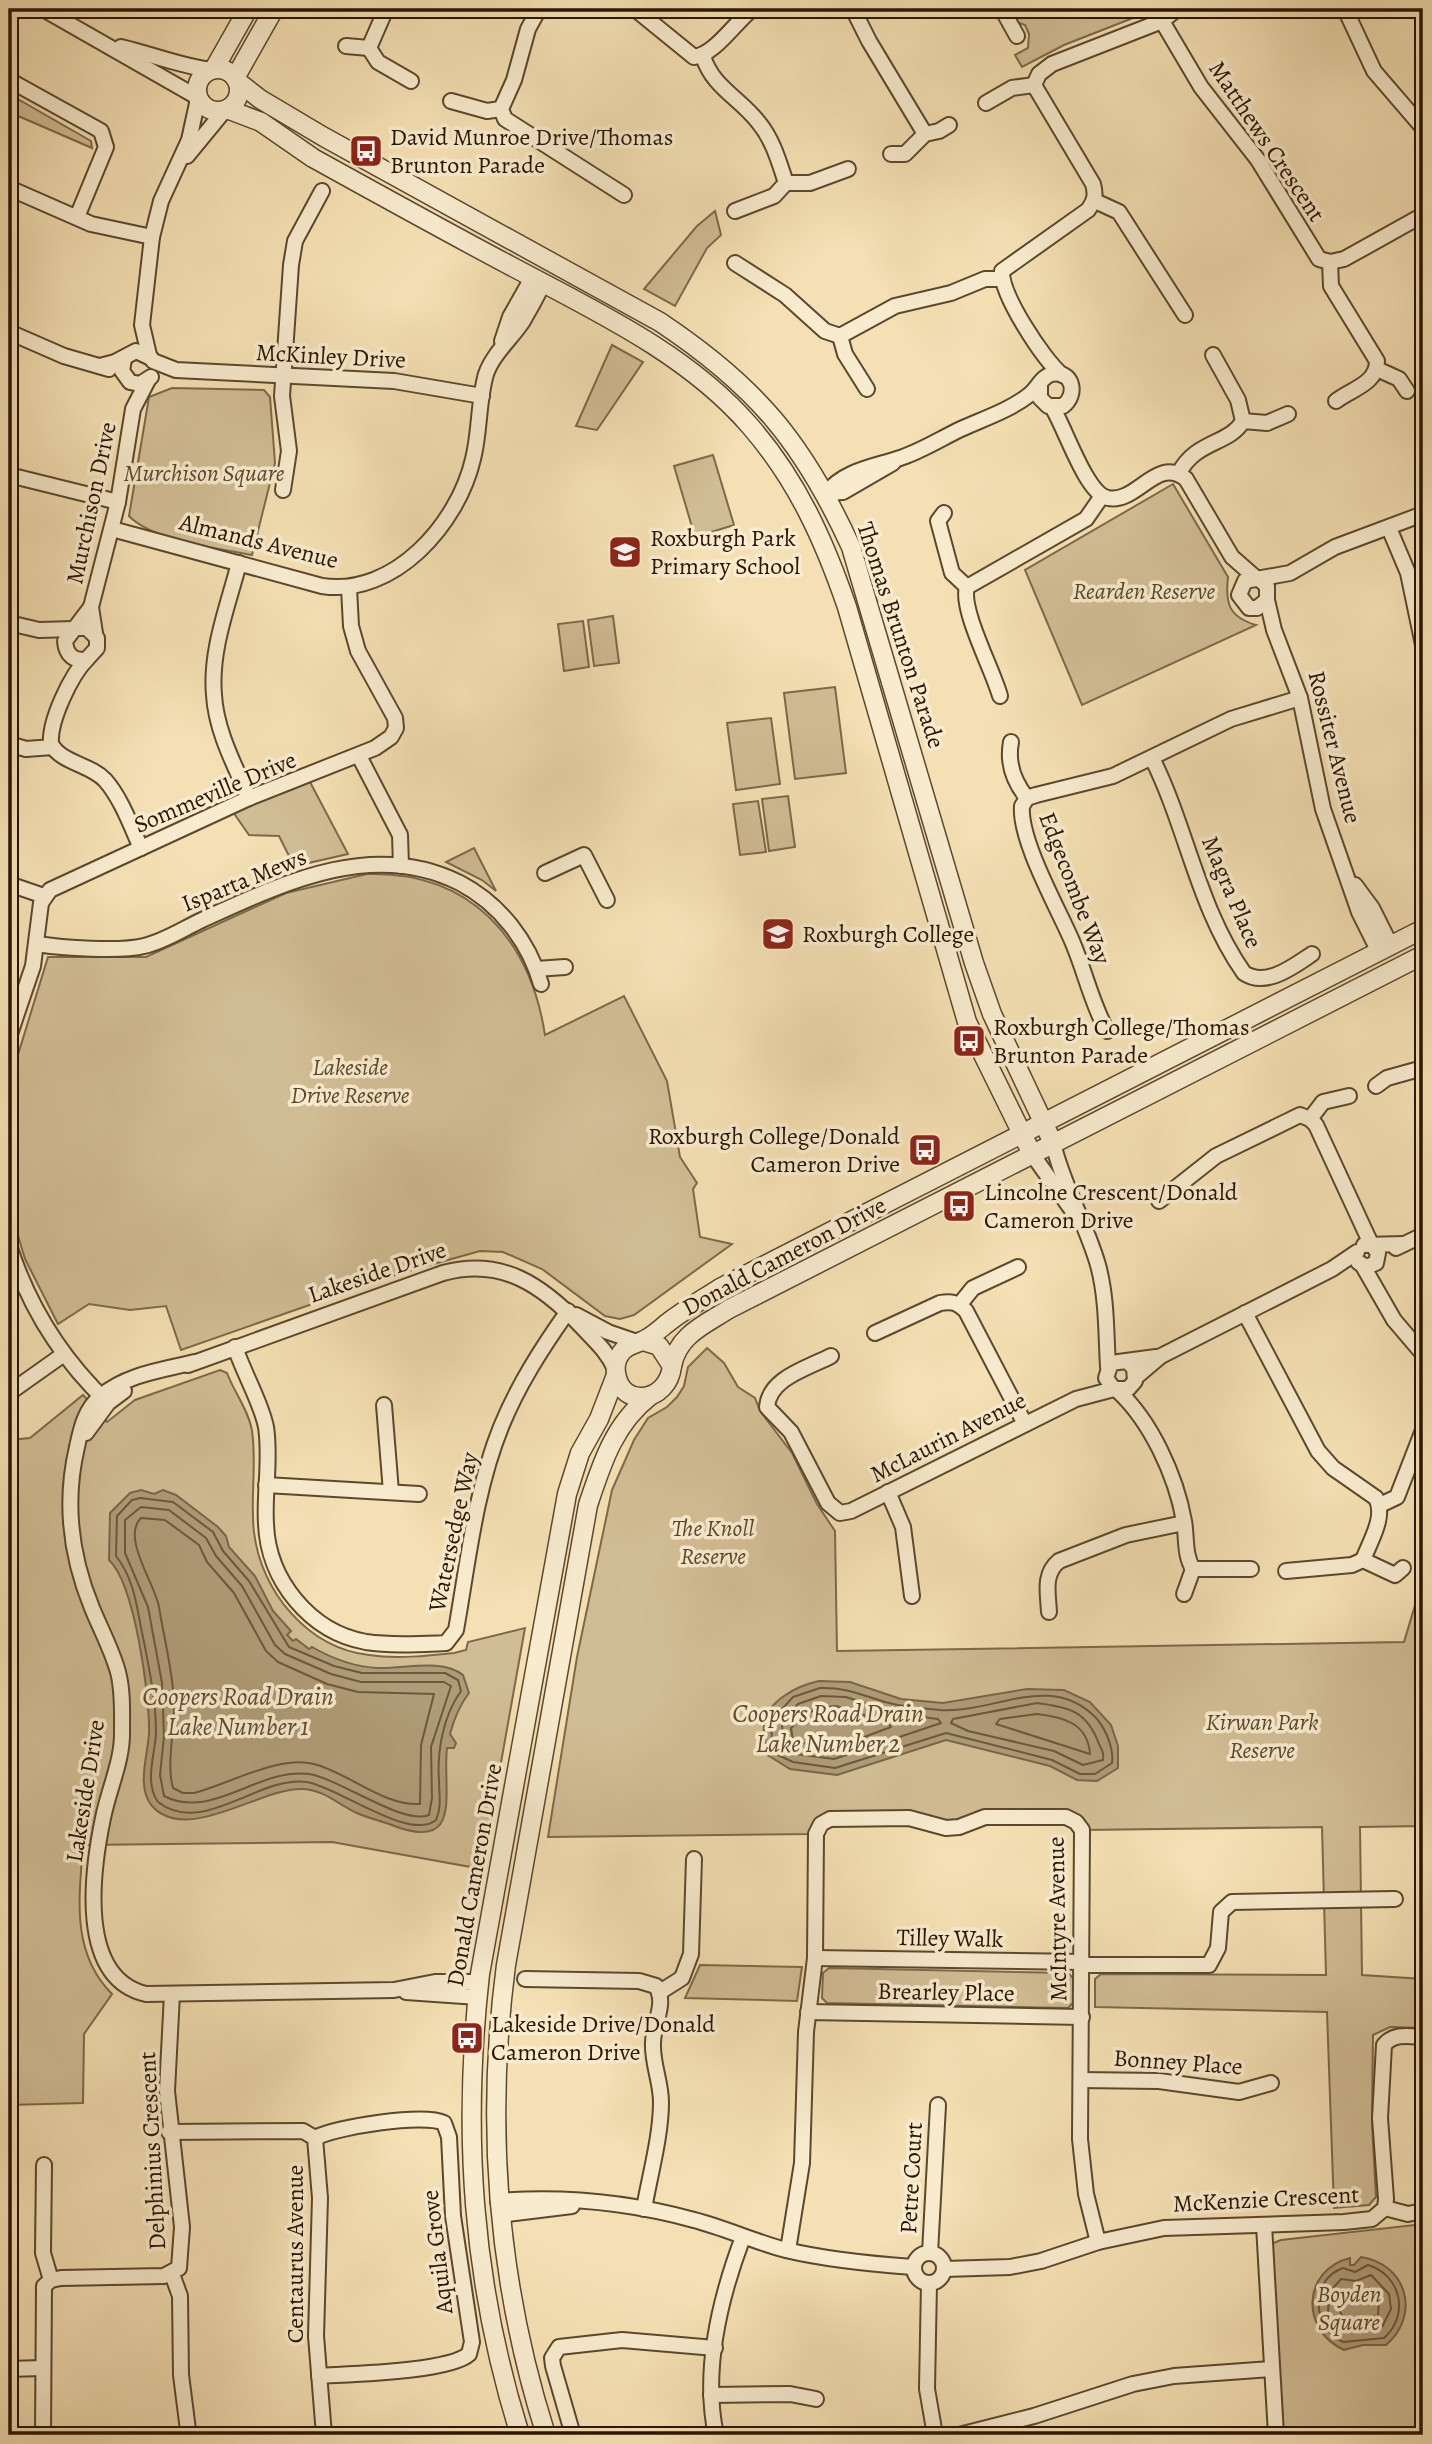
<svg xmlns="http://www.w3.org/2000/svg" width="1432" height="2444" viewBox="0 0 1432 2444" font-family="Alegreya,serif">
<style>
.green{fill:#d1bd95;stroke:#7d694a;stroke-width:2}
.water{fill:#af9b77;stroke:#796547;stroke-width:2}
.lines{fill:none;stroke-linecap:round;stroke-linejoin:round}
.shore{stroke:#6c583c;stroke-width:2}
.minor-casing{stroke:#5c482d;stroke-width:18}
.tertiary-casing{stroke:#5c482d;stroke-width:21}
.minor{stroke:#f8ebce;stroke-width:14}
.tertiary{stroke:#f8ebce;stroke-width:18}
.labels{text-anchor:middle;stroke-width:7;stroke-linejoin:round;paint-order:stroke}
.poi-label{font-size:24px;fill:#291500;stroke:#f8ebce;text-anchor:start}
.street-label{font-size:24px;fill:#291500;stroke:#f8ebce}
.park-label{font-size:24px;font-style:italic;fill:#5b472d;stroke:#f8ebce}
.water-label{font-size:26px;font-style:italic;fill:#5f4b30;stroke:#f8ebce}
</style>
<rect width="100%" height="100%" fill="#f4e0b4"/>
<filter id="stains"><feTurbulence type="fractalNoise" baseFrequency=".00286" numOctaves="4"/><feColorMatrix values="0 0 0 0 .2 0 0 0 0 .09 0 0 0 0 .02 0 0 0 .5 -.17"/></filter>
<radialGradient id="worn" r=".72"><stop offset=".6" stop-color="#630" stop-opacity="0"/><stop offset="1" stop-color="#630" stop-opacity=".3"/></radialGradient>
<!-- green -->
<g class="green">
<polygon points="1008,9 1156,9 1064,45 1022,67 1015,55 1028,48 1029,34 1025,25 1014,21"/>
<polygon points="9,94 91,141 92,148 9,112"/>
<polygon points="715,211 721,235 707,248 675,306 644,289 697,226"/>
<polygon points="612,345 643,362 597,430 576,426"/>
<path d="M172 388 264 390 270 397 275 463 252 555C218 548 153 541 129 516L149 397Z"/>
<polygon points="713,455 734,525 695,537 674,466"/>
<path d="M1173 484 1228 577C1225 604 1229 617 1256 625L1082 705 1025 570Z"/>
<polygon points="613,616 619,663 594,666 588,620"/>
<polygon points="583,621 589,667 564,671 558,624"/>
<polygon points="835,687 846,773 795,779 784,693"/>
<polygon points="771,718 780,784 736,790 727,723"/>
<polygon points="310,782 348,854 304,864 299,854 290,858 279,836 249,835 233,812"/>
<polygon points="788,796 795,847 769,851 762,799"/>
<polygon points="758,801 766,852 740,855 733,804"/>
<polygon points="474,848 496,891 482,880 446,862"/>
<path d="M367 874C470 871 530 938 545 1035L624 996 667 1081 680 1157 697 1183 693 1189 700 1237 732 1244 634 1315 620 1319 605 1316 542 1269 503 1252 480 1251 398 1274 181 1350 166 1306 130 1310 89 1304 58 1324 25 1259 9 1206V1084L48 957H146L286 893Z"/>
<polygon points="707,1348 724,1363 738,1387 755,1398 760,1411 792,1453 817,1504 835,1531 837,1651 1404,1642 1419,1592 1423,1593 1423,1826 1360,1827 1362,1975 1423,1979 1423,2028 1390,2027 1373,2035 1372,2123 1376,2197 1369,2205 1334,2208 1327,2012 1095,2007 1095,1979 1101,1974 1326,1975 1322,1827 1082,1830 1066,1817 934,1827 830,1819 816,1834 548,1837 577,1657 612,1490 634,1440 648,1418 667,1407 677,1397 684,1386 688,1367"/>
<path d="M220 1370 227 1373C234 1392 249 1411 252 1431 257 1464 250 1499 254 1532 261 1592 308 1648 369 1655 396 1659 427 1656 454 1653L466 1650 468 1642 525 1628 482 1869 332 1842 83 1845C79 1899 71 1953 112 1994L84 2034 83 2103 9 2105V1440L30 1438 83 1395 107 1422 135 1400Z"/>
<polygon points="700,1965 802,1967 797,2001 685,1998"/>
<polygon points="829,1968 1068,1973 1073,1978 1073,2003 1068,2008 827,2003 822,1998 823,1973"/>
<polygon points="1423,2224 1423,2435 1283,2435 1271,2244 1281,2240"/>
</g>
<!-- water -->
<g class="water">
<path d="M141 1490 154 1494 163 1490 176 1495 218 1527 226 1536 229 1547 255 1576 273 1611 291 1631 287 1635 293 1641 296 1639 309 1649 312 1647C333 1659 354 1667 378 1668 404 1669 442 1658 463 1675L469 1693C459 1706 454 1719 450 1734L456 1743 454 1748H447C442 1792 465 1855 389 1824 380 1821 369 1818 359 1814 340 1806 325 1790 303 1789 261 1787 187 1845 152 1806 136 1787 148 1755 149 1733 150 1697 135 1584 109 1560L110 1513 130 1493Z"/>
<path d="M819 1681 850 1682 901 1699 943 1703 1027 1689 1064 1690 1090 1702 1111 1725 1118 1746V1768L1097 1781 1077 1780 1050 1766 946 1740 837 1775 790 1769 766 1754C766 1745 763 1734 764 1725 766 1701 799 1685 819 1681Z"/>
<path d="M1361 2257C1407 2264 1421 2315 1386 2345H1363L1344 2350C1300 2330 1302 2270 1350 2258V2265H1354Z"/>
</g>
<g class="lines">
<!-- shore -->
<g class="shore">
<path d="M140 1498 173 1502 213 1532 223 1551 249 1581 289 1647 334 1666 362 1673H445L458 1680 461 1691C443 1716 437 1751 439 1781 439 1795 442 1806 436 1820 410 1842 338 1787 307 1782 259 1775 203 1837 158 1802 144 1782 155 1755 156 1733 156 1701 150 1673 144 1642 137 1612 136 1581 116 1556L117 1516 132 1500Z"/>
<path d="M141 1507 169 1510 206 1538 216 1556 242 1586 275 1645 285 1654 331 1674 361 1682H444L451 1686 431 1747 432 1798 429 1815C404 1826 338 1778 309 1774 259 1767 212 1821 164 1796L160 1775 164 1736 162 1683 148 1607 125 1553V1520Z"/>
<path d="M141 1518 165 1520 199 1545 207 1562 234 1593 266 1651 278 1662 327 1684 358 1692 434 1694 421 1745 420 1804C383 1806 349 1773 314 1764 278 1755 229 1784 194 1793H183L173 1788C166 1764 175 1729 174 1703 173 1671 164 1639 159 1607 155 1584 121 1537 141 1518Z"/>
<path d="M820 1688C844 1687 859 1694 882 1701 900 1707 921 1708 940 1710 994 1714 1051 1670 1097 1719 1106 1730 1114 1749 1112 1763L1095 1774H1080L1052 1760 946 1733 835 1768 793 1762 778 1755 773 1749 771 1727 775 1717 793 1697Z"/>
<polygon points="821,1696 846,1697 898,1714 938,1719 941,1723 834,1759 796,1754 783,1748 782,1722 798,1704"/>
<path d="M1037 1703C1069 1707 1087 1711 1099 1744 1102 1750 1104 1753 1103 1760L1083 1765 1054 1751 968 1731 951 1723 953 1719Z"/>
<path d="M836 1706 888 1723 891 1727 832 1749 793 1741 791 1728C806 1713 814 1707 836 1706Z"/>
<path d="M1037 1714C1063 1717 1088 1723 1090 1754L996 1724 1000 1719Z"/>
<path d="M1368 2265C1401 2275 1410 2315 1384 2338L1343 2342C1312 2328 1309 2280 1343 2268L1355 2272Z"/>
<polygon points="1371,2275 1389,2294 1391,2309 1381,2329 1342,2332 1328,2314 1329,2293 1341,2279 1356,2281"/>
<polygon points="1369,2288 1379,2298 1378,2316 1345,2320 1337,2307 1342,2292"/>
</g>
<defs>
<g id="minor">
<polyline points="43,9 197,97"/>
<polyline points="386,9 369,48 378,62 411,81"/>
<polyline points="539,9 528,29 514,80 501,109 505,119 624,195"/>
<path d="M635 9 694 57C714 55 735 23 752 9"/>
<polyline points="853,9 869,41 925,134"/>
<polyline points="1002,9 1017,36"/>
<polyline points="1345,9 1374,71 1423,128"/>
<polyline points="1162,21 1201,87 1258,160 1319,259 1330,262 1344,259 1423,215"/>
<polyline points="346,46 369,48"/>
<path d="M121 47C151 54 180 66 211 70"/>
<path d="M703 56C712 87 740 98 759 123 773 140 779 162 786 183"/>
<polyline points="9,80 101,131 106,147 77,217"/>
<polyline points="451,101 487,111 501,109"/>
<polyline points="986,103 1012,88 1034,85"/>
<polyline points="891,154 905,154 925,134 939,131 949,125"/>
<polyline points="187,156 224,111"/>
<polyline points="786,183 810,183 848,169"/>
<polyline points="9,188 91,224 152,237"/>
<polyline points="1095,201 1119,212 1185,315"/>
<polyline points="735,211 774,196 786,183"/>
<path d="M1330 262 1331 286 1377 361C1377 384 1351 389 1336 401"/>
<polyline points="735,263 785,295 825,331 840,336 895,306 951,293 985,279 1002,279"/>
<polyline points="9,332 64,356 109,369"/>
<polyline points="840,336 845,354 867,389"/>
<polyline points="502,341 510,317 532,278"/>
<polyline points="149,355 142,325 152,237 161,201 189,140 198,99"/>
<polyline points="124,359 122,371 130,382 140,384 151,377"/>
<polyline points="153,361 176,370 394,381 482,396"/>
<polyline points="100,366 115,362 136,351 151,358"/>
<polyline points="1377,369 1399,379 1407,391"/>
<path d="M1062 375C1043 359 1001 295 1002 271L1088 210C1095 200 1096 195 1093 184L1034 85 1039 74 1052 64 1162 21 1177 9"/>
<path d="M1052 407C1065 427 1086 494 1108 498 1137 504 1157 455 1186 479L1232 557 1256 578"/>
<polyline points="1243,421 1267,423 1288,414"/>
<path d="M1179 473C1196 440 1229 445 1243 421L1238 400 1213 355"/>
<polyline points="9,475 118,502"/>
<polyline points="283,490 289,451 282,396 291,265 295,241 322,191"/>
<path d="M826 493C846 469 875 467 903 457 923 450 942 438 961 429 983 419 1010 410 1029 395 1037 389 1042 376 1052 374 1073 370 1078 395 1063 406H1048L1040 398V385"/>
<polyline points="826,493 843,492 893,463"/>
<polyline points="944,513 938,521 952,573 967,587"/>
<polyline points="1389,528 1408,573 1423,645"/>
<path d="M112 529 322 586C394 597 458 524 473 459 480 432 478 402 486 374 493 354 511 339 523 321 530 309 537 296 543 284"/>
<path d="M239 563C228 606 210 650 214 695 216 731 235 766 249 798"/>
<polyline points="1260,580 1267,586 1267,600 1257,608 1249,608 1239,595 1245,581 1290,573 1335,547 1423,514"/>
<polyline points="1267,600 1274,630 1300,698 1323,809 1359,912 1379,952"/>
<polyline points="9,623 39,630 74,629"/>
<path d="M77 628H87L97 638V648L87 659C74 662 66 655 65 641L91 607"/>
<polyline points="95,633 91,607 118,502 133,409 148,380"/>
<path d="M87 659C71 675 49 721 51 744 61 763 90 764 105 780 121 798 131 826 141 848"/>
<path d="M1000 696C993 670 960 609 967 587L1086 519 1102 496"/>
<path d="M1011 742C1007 763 1014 782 1027 798"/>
<polyline points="9,744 26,749 53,747"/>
<polyline points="359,756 400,835 401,866"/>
<path d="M1152 758C1187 828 1198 908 1244 973 1266 988 1294 966 1312 954"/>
<polyline points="545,873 584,855 607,900"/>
<polyline points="9,884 44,896"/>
<polyline points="1355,885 1372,908 1391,946"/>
<path d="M37 944C62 948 120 952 144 946 163 942 183 929 202 920 283 883 373 839 460 883 500 904 529 942 541 984"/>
<polyline points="536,969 565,967"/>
<path d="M1107 1031C1091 1002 1085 971 1072 941 1058 908 1019 840 1022 806L1027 798 1036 795 1113 776 1231 719 1300 698"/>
<polyline points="9,1037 33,966 41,903 50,890 249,798 375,748 391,737 396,728 395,718 358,651 351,626 349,588"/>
<polyline points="1376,1086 1387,1078 1423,1068"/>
<polyline points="1310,1119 1323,1102 1349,1096"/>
<path d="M1053 1143C1063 1186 1086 1223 1098 1265 1107 1298 1106 1333 1108 1367"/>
<polyline points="1032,1154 1074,1213"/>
<polyline points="1159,1201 1216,1156 1300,1115 1310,1119 1316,1125 1372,1246"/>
<path d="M9 1245C28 1305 62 1359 107 1402"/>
<polyline points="1364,1245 1404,1244"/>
<polyline points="1396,1248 1423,1235"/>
<polyline points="1358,1262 1366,1267 1376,1263 1378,1253 1374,1247"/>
<polyline points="1363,1266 1394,1320 1423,1354"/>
<polyline points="960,1304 973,1288 1018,1267"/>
<path d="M1245 1313 1318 1451 1333 1468 1376 1498C1386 1517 1370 1541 1363 1560"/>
<polyline points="576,1315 608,1332 637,1342"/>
<path d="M875 1333 940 1303C951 1301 957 1302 966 1311L1025 1424"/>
<path d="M235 1347C244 1374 261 1402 266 1427 271 1459 264 1492 266 1524 268 1580 310 1632 366 1642 392 1646 421 1644 446 1643L456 1630C468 1563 475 1491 501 1427 518 1385 542 1348 568 1311"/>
<path d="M831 1356C808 1368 769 1378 767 1407L791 1432 828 1503 840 1513 851 1511 1076 1399 1114 1389"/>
<polyline points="1127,1361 1134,1368 1135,1381 1128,1389 1114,1389 1106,1378 1111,1363 1156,1357"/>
<path d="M195 1362C163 1370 127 1374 101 1396 85 1409 81 1428 77 1447 64 1502 71 1557 92 1608 101 1630 112 1650 118 1672 123 1691 122 1711 122 1730 123 1760 109 1788 103 1818 92 1871 77 1978 146 1994L394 1990 435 1982H480"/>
<path d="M188 1365 443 1273C502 1257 542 1285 582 1327 595 1341 607 1351 615 1369"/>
<polyline points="1135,1378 1161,1356 1332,1269 1357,1252"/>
<path d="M1117 1390C1151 1421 1176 1476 1184 1521 1187 1538 1184 1554 1193 1569"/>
<polyline points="9,1393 64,1354"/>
<polyline points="384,1405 391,1492"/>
<polyline points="86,1433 108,1403 124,1391"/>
<polyline points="266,1485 419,1494"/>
<polyline points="888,1492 903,1527 912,1596"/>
<polyline points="1380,1505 1397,1497 1423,1430"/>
<polyline points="1286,1571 1352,1565 1363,1560 1395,1575 1403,1568"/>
<polyline points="1184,1594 1193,1569 1251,1569"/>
<path d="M1049 1612C1048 1593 1043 1574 1059 1561L1126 1535 1184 1523"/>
<polyline points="815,1958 1083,1962"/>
<polyline points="1083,1965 1209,1965 1218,1948 1221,1912 1232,1902 1395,1899"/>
<path d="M525 1979 639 1981 656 1986C667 2004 653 2023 653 2043 652 2063 661 2082 661 2102 661 2136 650 2174 644 2209"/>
<polyline points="406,1992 478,1997"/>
<polyline points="660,1992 682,1978 691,1954 694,1859"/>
<polyline points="808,2012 1082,2017"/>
<polyline points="1081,2080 1159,2081 1239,2092 1271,2083"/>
<polyline points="169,2132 303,2131 315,2138 320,2198 316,2336 324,2435"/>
<path d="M315 2138C335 2127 424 2113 444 2123L449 2137 453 2216 472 2342 469 2354C449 2372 349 2374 319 2376"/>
<polyline points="44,2165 43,2253 51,2280"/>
<path d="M498 2201C563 2196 632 2203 694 2220 725 2228 755 2242 786 2250 828 2260 871 2264 913 2267"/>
<polyline points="1385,2208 1408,2214 1423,2211"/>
<polyline points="500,2215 572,2206"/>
<polyline points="1264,2225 1276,2435"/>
<polyline points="788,2250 802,2163 806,2032 815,1958 816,1834 821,1824 830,1819 909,1818 946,1828 959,1827 985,1817 1066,1817 1076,1822 1082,1830 1080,2139 1086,2194 1098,2242"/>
<circle cx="929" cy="2268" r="15"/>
<polyline points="930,2253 938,2105"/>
<path d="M944 2269 1010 2267 1041 2261 1098 2242 1164 2228 1344 2222 1372 2219 1385 2208 1386 2199 1380 2118 1384 2045C1394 2033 1408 2036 1423 2037"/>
<polyline points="172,2274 180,2296 181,2375 188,2430"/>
<polyline points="929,2283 927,2389 935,2435"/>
<polyline points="9,2369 42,2368"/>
<polyline points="711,2395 790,2394 816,2399"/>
<polyline points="43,2435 44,2286 51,2280 61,2278 164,2276 179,2268 182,2227 167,2091 172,1994"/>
<polyline points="573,2435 553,2366 552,2358 559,2347 622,2340 715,2348"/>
<path d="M716 2435C702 2370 720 2298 743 2237"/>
<polyline points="959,2435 1034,2416 1133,2384 1174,2376 1271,2369"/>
</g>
<g id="tertiary">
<circle cx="218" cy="90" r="21"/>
<polyline points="214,69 248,9"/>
<polyline points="235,78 274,9"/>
<path d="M237 81 260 99 324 137 660 322C756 386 803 442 851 547L974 963 992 1014 1053 1143"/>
<path d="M227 109 261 122 313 158C378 194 443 230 509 265 593 310 687 353 750 426 797 480 824 540 847 607L967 1022 1032 1154"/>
<path d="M643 1341 659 1346 672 1366C668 1403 621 1409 616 1373 615 1366 617 1358 621 1353 627 1344 635 1345 644 1340 653 1336 662 1327 670 1321 686 1309 703 1299 720 1288L1423 929"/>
<path d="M672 1366C678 1335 704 1325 729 1309L1423 955"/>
<path d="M520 2435C472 2282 462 2133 480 1974L567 1494 580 1453 599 1419 616 1375"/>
<path d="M546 2435C497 2281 485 2125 506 1965L588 1505C602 1463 614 1424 650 1396"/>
</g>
</defs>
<!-- minor casing -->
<use href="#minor" class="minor-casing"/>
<!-- tertiary casing -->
<use href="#tertiary" class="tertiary-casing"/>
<!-- minor -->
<use href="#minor" class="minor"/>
<!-- tertiary -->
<use href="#tertiary" class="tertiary"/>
</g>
<!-- icons -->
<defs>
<symbol id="bus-square" viewBox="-11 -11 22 22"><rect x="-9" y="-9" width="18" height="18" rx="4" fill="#8f2418" stroke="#f8ebce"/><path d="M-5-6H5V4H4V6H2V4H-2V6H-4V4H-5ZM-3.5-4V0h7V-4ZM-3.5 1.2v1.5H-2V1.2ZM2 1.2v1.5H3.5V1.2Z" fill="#fff"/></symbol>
<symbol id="school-square" viewBox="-11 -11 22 22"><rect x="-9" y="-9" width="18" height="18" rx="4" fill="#8f2418" stroke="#f8ebce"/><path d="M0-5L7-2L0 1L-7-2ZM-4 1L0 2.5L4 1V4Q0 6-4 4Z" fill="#fff"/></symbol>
</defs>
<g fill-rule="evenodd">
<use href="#bus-square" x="347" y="132" width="38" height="38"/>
<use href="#school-square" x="606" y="533" width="38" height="38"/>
<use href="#school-square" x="759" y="915" width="38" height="38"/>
<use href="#bus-square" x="950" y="1022" width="38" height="38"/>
<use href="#bus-square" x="906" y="1131" width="38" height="38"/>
<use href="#bus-square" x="940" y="1187" width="38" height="38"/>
<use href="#bus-square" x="448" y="2019" width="38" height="38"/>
</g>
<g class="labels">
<!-- poi labels -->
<g class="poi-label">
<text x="390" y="145">David Munroe Drive/Thomas<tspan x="390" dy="28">Brunton Parade</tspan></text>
<text x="650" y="546">Roxburgh Park<tspan x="650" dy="28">Primary School</tspan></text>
<text x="802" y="942">Roxburgh College</text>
<text x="993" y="1035">Roxburgh College/Thomas<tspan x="993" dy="28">Brunton Parade</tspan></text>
<text x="900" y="1144" text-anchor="end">Roxburgh College/Donald<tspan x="900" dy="28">Cameron Drive</tspan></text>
<text x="984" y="1200">Lincolne Crescent/Donald<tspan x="984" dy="28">Cameron Drive</tspan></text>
<text x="491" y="2032">Lakeside Drive/Donald<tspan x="491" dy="28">Cameron Drive</tspan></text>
</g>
<!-- street labels -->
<g class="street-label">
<text transform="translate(1267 141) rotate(56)" y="8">Matthews Crescent</text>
<text transform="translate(331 356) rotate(3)" y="8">McKinley Drive</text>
<text transform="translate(91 503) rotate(-78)" y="8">Murchison Drive</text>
<text transform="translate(259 541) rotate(14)" y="8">Almands Avenue</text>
<text transform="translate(901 635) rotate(72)" y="8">Thomas Brunton Parade</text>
<text transform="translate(1335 747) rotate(76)" y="8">Rossiter Avenue</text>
<text transform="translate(215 792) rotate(-23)" y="8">Sommeville Drive</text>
<text transform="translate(244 880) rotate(-22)" y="8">Isparta Mews</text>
<text transform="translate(1075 888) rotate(69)" y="8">Edgecombe Way</text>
<text transform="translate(1232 892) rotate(67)" y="8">Magra Place</text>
<text transform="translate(784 1256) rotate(-28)" y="8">Donald Cameron Drive</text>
<text transform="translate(377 1272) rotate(-19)" y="8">Lakeside Drive</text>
<text transform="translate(948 1437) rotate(-27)" y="8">McLaurin Avenue</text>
<text transform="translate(453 1532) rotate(-78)" y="8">Watersedge Way</text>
<text transform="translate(85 1791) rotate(-81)" y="8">Lakeside Drive</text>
<text transform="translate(474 1875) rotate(-80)" y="8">Donald Cameron Drive</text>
<text transform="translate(1057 1919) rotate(-91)" y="8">McIntyre Avenue</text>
<text transform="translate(950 1938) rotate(1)" y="8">Tilley Walk</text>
<text transform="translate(946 1992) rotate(1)" y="8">Brearley Place</text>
<text transform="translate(1178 2062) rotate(4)" y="8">Bonney Place</text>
<text transform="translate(152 2151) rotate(-93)" y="8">Delphinius Crescent</text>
<text transform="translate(911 2178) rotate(-87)" y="8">Petre Court</text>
<text transform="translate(1266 2199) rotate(-3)" y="8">McKenzie Crescent</text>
<text transform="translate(437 2252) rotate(-97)" y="8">Aquila Grove</text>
<text transform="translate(295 2254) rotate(-90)" y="8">Centaurus Avenue</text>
</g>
<!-- park labels -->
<g class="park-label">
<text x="204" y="481">Murchison Square</text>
<text x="1144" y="599">Rearden Reserve</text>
<text x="350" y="1075">Lakeside<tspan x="350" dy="28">Drive Reserve</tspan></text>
<text x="713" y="1536">The Knoll<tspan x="713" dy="28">Reserve</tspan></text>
<text x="1262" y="1730">Kirwan Park<tspan x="1262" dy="28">Reserve</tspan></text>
<text x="1349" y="2302">Boyden<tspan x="1349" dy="28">Square</tspan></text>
</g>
<!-- water labels -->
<g class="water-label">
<text x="238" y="1705">Coopers Road Drain<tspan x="238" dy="30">Lake Number 1</tspan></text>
<text x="828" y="1722">Coopers Road Drain<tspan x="828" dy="30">Lake Number 2</tspan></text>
</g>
</g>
<!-- margin -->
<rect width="1432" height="2444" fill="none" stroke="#f4e0b4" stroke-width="35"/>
<rect x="10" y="10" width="1411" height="2423" fill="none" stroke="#291500" stroke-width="3.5"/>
<rect x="18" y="18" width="1397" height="2409" fill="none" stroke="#291500" stroke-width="2"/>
<rect width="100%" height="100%" filter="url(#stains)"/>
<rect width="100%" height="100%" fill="url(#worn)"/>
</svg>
